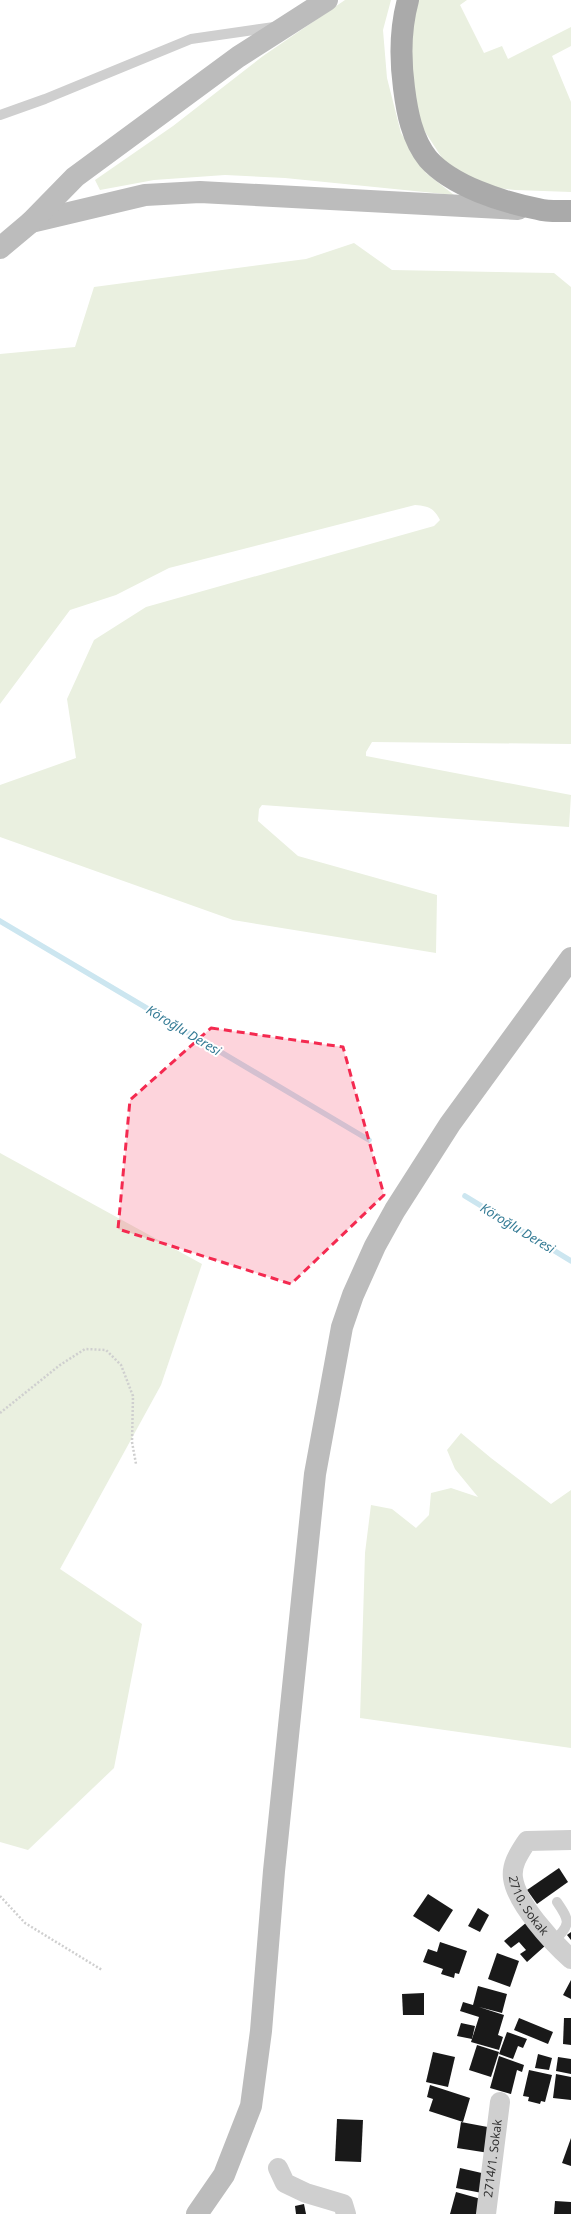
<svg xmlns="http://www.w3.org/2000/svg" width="571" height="2214" viewBox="0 0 571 2214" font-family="'Noto Sans',sans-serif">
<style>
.green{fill:#eaf0e0}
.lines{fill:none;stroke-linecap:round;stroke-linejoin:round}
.stream{stroke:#cce6f0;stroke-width:5.5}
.building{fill:#191919}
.path{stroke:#cfcfcf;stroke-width:2.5;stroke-dasharray:2 2;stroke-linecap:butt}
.service{stroke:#cfcfcf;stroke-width:10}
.minor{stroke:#cfcfcf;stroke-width:20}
.secondary{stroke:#bcbcbc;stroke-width:22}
.primary{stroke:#aaa;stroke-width:22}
.marked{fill:#f42a50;fill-opacity:0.2;stroke:#f42a50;stroke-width:3;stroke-dasharray:8 5;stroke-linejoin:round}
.labels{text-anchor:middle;stroke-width:4;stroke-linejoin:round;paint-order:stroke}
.street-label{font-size:12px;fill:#323232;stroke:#fff}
.water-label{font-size:13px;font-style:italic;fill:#367c96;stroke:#fff}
</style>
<rect width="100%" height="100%" fill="#fff"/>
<!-- green -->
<g class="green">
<polygon points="345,0 391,0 383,30 387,78 401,133 426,173 454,195 285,178 225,175 154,180 100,190 95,180 173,126 263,56"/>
<polygon points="417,0 467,0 460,5 484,53 502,46 508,59 571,27 571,46 552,56 571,102 571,192 515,190 483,186 446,164 420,124 410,90 408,23"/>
<path d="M354 243 392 270 554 273 571 287V744L372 742 366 752V756L571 795 569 827 262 805 259 809 258 821 298 856 437 895 436 953 233 920 0 837V785L76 758 67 699 94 640 146 607 434 526 440 520C434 508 428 506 415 505L169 568 116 595 70 610 0 704V354L75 347 94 287 306 259Z"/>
<polygon points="0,1153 202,1264 161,1385 60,1569 142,1624 114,1768 28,1850 0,1842"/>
<polygon points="461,1433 491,1458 551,1504 571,1490 571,1748 360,1718 365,1553 371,1505 392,1509 416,1528 429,1515 431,1493 451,1488 478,1497 455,1469 447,1450"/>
</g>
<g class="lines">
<!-- stream -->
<g class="stream">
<polyline points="0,921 369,1140"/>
<polyline points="465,1196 571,1261"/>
</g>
</g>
<!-- building -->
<g class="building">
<polygon points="559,1868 568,1882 537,1904 527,1890"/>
<polygon points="428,1894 453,1910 439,1932 413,1916"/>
<polygon points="478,1908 489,1915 480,1932 468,1926"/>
<polygon points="527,1922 546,1945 527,1962 520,1954 526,1950 519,1942 511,1948 504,1941"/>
<polygon points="571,1932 571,1940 567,1935"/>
<polygon points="440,1942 467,1951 459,1974 455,1973 454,1978 441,1974 443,1969 423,1962 428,1949 437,1952"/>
<polygon points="497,1953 519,1961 510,1987 488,1979"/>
<polygon points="571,1980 571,1999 563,1995"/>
<polygon points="478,1986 507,1994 502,2013 479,2007 504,2015 498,2035 503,2037 499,2050 471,2042 479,2017 460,2011 463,2002 473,2005"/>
<polygon points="424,1993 424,2015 403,2015 402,1994"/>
<polygon points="519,2018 553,2032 548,2044 514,2030"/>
<polygon points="564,2018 571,2018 571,2045 563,2044"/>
<polygon points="461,2023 475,2026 472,2039 457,2036"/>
<polygon points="507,2032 527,2039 523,2048 518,2046 513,2059 499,2054"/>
<polygon points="477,2045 499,2052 491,2077 469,2070"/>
<polygon points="433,2052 455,2057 448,2087 426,2082"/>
<polygon points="538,2054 552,2058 549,2070 535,2068"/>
<polygon points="499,2056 524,2065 522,2072 517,2070 511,2094 490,2088"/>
<polygon points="558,2057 571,2059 571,2074 556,2071"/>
<polygon points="529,2070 552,2075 545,2102 541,2101 540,2104 528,2101 529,2097 523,2096"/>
<polygon points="556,2074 571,2077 571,2100 553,2098"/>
<polygon points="430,2085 470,2098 463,2122 429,2111 433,2099 427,2097"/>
<polygon points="337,2119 363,2120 361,2162 335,2161"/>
<polygon points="461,2122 493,2128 489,2153 457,2148"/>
<polygon points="571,2138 571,2166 562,2163"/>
<polygon points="460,2168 486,2174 482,2193 456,2188"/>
<polygon points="456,2192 481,2199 477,2214 450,2214"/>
<polygon points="555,2201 571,2202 571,2214 554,2214"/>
<polygon points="304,2204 306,2214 296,2214 295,2206"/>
</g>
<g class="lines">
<!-- path -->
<g class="path">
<polyline points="0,1413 60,1365 85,1349 106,1350 121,1365 133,1396 132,1442 136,1464"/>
<polyline points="0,1896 25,1923 102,1970"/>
</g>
<!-- service -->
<g class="service">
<polyline points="0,115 45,99 191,39 274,27"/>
<path d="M554 1941C571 1924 570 1921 557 1902"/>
</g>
<!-- minor -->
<g class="minor">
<path id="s1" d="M571 1840 527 1841C520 1852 511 1864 513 1878 516 1903 552 1942 571 1959"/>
<polyline points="278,2168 285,2183 306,2193 343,2204 346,2214"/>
<path id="s2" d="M486 2214 500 2102"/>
</g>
<!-- secondary -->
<g class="secondary">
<polyline points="31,222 145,195 200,192 518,209"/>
<polyline points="0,248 31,222 75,177 238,57 327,0"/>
<polyline points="197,2214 224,2175 251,2106 261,2031 274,1871 315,1474 342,1327 353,1295 375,1246 395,1210 450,1124 571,958"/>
</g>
<!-- primary -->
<path class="primary" d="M408 0C400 29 400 58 404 88 407 112 412 139 428 159 452 186 502 202 538 209 548 212 560 211 571 211"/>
</g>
<!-- marked area -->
<path class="marked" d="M211 1028 343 1047 384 1195 291 1284 118 1229 130 1100Z"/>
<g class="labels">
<!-- street labels -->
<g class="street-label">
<text dy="4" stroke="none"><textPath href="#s1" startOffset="116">2710. Sokak</textPath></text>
<text dy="4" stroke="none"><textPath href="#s2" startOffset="56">2714/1. Sokak</textPath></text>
</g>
<!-- water labels -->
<g class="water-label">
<text transform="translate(184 1030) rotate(31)" y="5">Köroğlu Deresi</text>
<text transform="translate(518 1228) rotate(31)" y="5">Köroğlu Deresi</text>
</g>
</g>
</svg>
